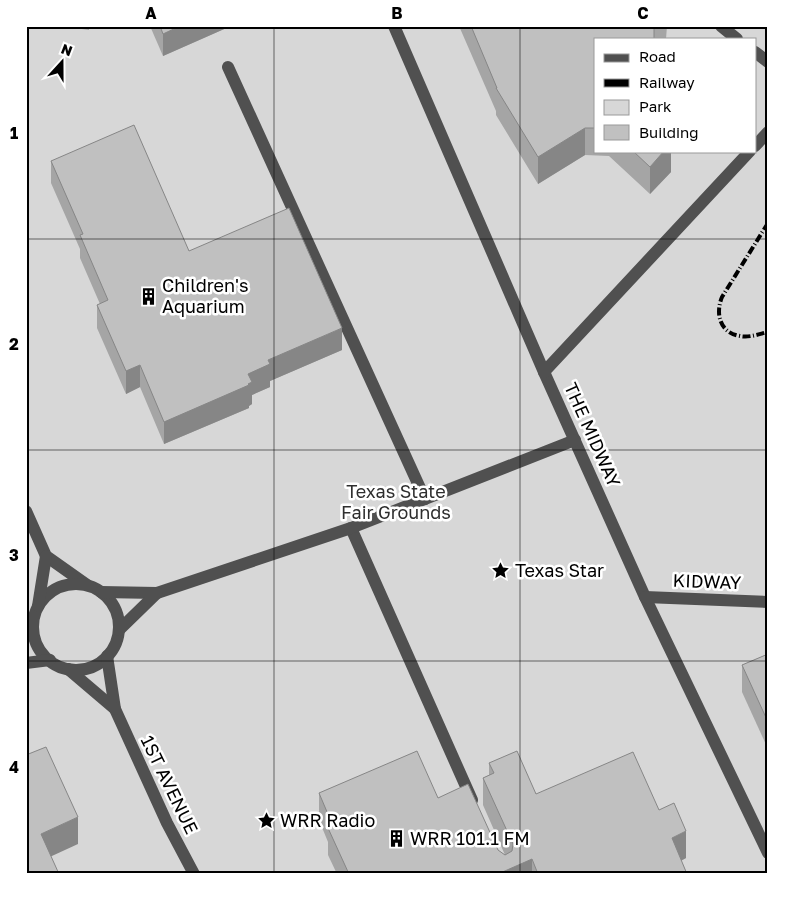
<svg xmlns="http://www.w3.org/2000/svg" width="794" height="900" viewBox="0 0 794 900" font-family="'Golos Text',sans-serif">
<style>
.green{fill:#d7d7d7;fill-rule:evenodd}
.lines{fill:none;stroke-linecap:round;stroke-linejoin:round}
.minor{stroke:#505050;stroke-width:12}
.rail{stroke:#000;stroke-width:4;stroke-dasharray:8 2.5 1 2.5;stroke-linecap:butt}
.wall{fill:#a5a5a5}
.shaded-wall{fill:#868686}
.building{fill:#c0c0c0;stroke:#868686}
.grid{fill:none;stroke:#000;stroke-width:1;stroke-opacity:0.55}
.labels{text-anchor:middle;stroke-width:5;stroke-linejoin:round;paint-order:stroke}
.poi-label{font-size:18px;fill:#000;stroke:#fff;text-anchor:start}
.street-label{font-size:18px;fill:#000;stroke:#fff}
.park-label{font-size:18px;fill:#2e2e2e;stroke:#fff}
.neatline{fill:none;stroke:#000;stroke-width:2}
.grid-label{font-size:16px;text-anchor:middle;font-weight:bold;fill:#000}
</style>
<rect width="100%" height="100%" fill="#fff"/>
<!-- green -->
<path class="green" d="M26 26H768V874H26ZM595 39H755V151H595Z"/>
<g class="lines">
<!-- minor -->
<g class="minor">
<polyline points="394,26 544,372 645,597 768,853"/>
<polyline points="721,26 737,39"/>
<polyline points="755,52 768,62"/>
<polyline points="228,67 425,499"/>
<polyline points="755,146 768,132"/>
<polyline points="544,372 750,151"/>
<polyline points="26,511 46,556 87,585"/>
<polyline points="351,528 472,800"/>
<circle cx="76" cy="627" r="43"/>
<polyline points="101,592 157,593 351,528 575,440"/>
<polyline points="645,597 768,602"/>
<polyline points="38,606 46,556"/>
<polyline points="119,630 157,593"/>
<polyline points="107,656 115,709 167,823 194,874"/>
<polyline points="26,663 50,660"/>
<polyline points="68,669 115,709"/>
</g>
<!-- rail -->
<path class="rail" d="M768 223 722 297C715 314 720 333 740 336 749 338 759 334 768 332"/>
</g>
<!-- wall -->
<g class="wall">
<polygon points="61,26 89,26 89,30"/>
<polygon points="150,26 231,26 163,56"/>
<polygon points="459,26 667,26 666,39 595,39 595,151 671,151 671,172 650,194 609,156 585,155 538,184 496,115 496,111"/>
<polygon points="51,161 189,251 342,350 270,381 270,387 252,395 252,404 249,406 249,408 164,444 140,387 126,394 97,328 97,305 100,304 80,258 80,249 51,183"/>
<polygon points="768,654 768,749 742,692 742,665"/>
<polygon points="489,763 536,794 659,810 686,858 681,861 687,874 337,874 328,855 328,842 319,820 319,793 438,798 498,850 505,855 483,805 483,778 489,775"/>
</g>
<!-- shaded-wall -->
<g class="shaded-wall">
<polygon points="180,26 231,26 163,56 163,34"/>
<polygon points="585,128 585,155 538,184 538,157"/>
<polygon points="664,151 671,151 671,172 650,194 650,167"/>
<polygon points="342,328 342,350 270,381 270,387 252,395 252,404 249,406 249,408 164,444 164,422 248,374 268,360"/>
<polygon points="140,365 140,387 126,394 126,371"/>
<polygon points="78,817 78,844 41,861 41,834"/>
<polygon points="686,831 686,858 672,865 672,838"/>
<polygon points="532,859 532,874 498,874"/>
</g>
<!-- building -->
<g class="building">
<polygon points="160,26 180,26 163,34"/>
<polygon points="471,26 654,26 654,39 595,39 595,128 585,128 538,157 496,88 497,88"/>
<polygon points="134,125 189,251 289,208 342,328 268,360 270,364 248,374 252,382 248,384 249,385 164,422 140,365 126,371 97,305 108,300 80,235 83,234 51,161"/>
<polygon points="633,151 664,151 650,167"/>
<polygon points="768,654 768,722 742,665"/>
<polygon points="46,747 78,817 41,834 59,874 26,874 26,755"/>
<polygon points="417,751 438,798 468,784 498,850 505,855 512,851 513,844 483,778 494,773 489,763 517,751 536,794 633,752 659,810 674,803 686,831 672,838 687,874 538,874 532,859 498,874 349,874 328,828 333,826 319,793"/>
</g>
<!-- grid -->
<path class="grid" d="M274 26V874M520 26V874M26 239H768M26 450H768M26 661H768"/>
<!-- icons -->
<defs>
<symbol id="building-bare" viewBox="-9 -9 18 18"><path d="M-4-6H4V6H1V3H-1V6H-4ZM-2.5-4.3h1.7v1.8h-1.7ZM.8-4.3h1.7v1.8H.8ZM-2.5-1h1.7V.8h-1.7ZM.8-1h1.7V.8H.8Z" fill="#000" stroke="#fff" stroke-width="2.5" paint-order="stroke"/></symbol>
<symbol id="sight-bare" viewBox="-9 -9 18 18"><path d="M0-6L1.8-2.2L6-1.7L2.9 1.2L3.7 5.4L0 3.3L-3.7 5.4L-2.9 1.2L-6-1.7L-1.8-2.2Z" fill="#000" stroke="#fff" stroke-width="2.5" paint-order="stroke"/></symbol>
</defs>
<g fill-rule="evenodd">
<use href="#building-bare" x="136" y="284" width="25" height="25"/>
<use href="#sight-bare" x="488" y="558" width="25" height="25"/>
<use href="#sight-bare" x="254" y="808" width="25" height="25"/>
<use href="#building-bare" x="384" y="826" width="25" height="25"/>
</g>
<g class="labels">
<!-- poi labels -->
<g class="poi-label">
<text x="162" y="292">Children's<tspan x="162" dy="21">Aquarium</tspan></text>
<text x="515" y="577">Texas Star</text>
<text x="280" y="827">WRR Radio</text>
<text x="410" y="845">WRR 101.1 FM</text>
</g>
<!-- street labels -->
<g class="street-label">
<text transform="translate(592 435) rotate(66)" y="6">THE MIDWAY</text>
<text transform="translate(707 582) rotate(2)" y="6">KIDWAY</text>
<text transform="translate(169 785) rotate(64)" y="6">1ST AVENUE</text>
</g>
<!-- park labels -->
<g class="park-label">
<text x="396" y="498">Texas State<tspan x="396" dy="21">Fair Grounds</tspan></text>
</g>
</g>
<!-- border -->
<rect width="794" height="900" fill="none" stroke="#ffffff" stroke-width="55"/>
<!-- legend -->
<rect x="594" y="38" width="162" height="115" fill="#ffffff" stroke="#999999"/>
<rect x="604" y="54" width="25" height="8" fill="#505050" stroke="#999999"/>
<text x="639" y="62" font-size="15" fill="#000000">Road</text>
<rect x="604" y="79" width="25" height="8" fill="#000000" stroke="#999999"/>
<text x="639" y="88" font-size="15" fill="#000000">Railway</text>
<rect x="604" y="100" width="25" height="15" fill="#d7d7d7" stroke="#999999"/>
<text x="639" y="112" font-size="15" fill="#000000">Park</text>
<rect x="604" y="125" width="25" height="15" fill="#c0c0c0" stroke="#999999"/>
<text x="639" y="138" font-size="15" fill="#000000">Building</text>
<!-- north arrow -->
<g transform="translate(62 62) rotate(21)" stroke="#ffffff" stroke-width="4" paint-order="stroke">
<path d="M0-4L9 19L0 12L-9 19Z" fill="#000000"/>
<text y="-8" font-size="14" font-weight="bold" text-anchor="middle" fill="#000000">N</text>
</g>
<rect x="28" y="28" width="738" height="844" class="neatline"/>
<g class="grid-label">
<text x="151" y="19">A</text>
<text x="397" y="19">B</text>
<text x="643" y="19">C</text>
<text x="14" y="139">1</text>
<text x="14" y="350">2</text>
<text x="14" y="561">3</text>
<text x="14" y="773">4</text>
</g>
</svg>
